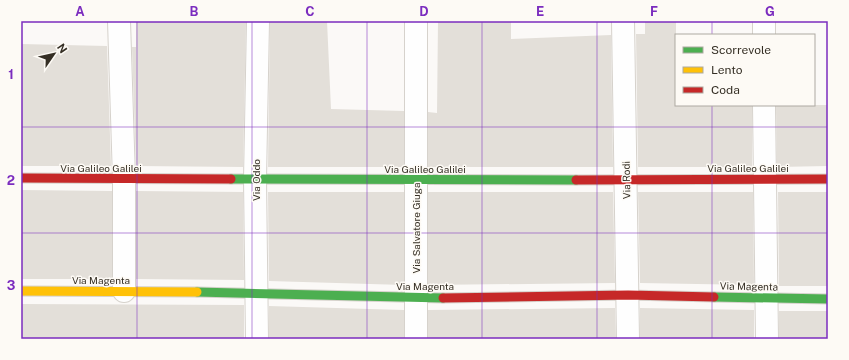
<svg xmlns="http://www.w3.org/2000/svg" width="849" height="360" viewBox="0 0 849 360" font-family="'Public Sans',sans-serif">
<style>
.building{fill:#e3dfd9}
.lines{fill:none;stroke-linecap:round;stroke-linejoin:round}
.street-casing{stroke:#d6d2cc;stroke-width:24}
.fast-casing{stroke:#d6d2cc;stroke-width:11}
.slow-casing{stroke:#d6d2cc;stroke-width:11}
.jam-casing{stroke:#d6d2cc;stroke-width:11}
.street{stroke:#fefefe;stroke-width:22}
.fast{stroke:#4caf50;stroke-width:9}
.slow{stroke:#ffc107;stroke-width:9}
.jam{stroke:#c62828;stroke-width:9}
.grid{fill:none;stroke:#7b2cbf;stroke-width:1;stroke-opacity:0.55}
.labels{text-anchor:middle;stroke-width:3;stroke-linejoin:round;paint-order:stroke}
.street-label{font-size:10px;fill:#352f25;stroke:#fdfaf5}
.neatline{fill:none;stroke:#7b2cbf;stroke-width:1.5}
.grid-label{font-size:13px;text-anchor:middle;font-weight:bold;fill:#7b2cbf}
</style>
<rect width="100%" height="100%" fill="#fbf9f7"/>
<!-- building -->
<g class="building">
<polygon points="136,21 246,21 243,167 136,166 132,47 136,47"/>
<polygon points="270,21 327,21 331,109 404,111 404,167 268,167"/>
<polygon points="438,21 511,21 511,39 611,35 613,167 428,167 428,112 437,113"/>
<polygon points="645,21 676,21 676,105 752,105 752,167 638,167 636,34 645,34"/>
<polygon points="21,44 107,46 111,166 21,166"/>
<polygon points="776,105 828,105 828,166 777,167"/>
<polygon points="21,190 112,191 112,279 21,279"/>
<polygon points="136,191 243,192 244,280 136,279"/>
<polygon points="268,192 404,192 404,285 269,281"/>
<polygon points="428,192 613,192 615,283 428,285"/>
<polygon points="638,192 753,192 754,285 640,283"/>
<polygon points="778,192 828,192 828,286 779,286"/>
<polygon points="21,304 244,305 244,339 21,339"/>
<polygon points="269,306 404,310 404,339 269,339"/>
<polygon points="615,308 616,339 428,339 428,310"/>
<polygon points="640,308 754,310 754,339 640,339"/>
<rect x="779" y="311" width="49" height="28"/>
</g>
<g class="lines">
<defs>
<g id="street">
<polyline points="119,21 124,179 124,291"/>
<polyline points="623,21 628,339"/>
<polyline points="764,21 764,35"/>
<polyline points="764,105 767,339"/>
<polyline points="257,339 255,179 258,21"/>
<polyline points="416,339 416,21"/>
</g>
<g id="fast">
<polyline points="231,179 576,180"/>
<polyline points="197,292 443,298"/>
<polyline points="714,297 828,299"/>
</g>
<polyline id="slow" points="21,291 197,292"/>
<g id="jam">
<polyline points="21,178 231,179"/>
<polyline points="576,180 828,179"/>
<polyline points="443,298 628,295 714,297"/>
</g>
</defs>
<!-- street casing -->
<use href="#street" class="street-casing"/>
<!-- fast casing -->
<use href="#fast" class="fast-casing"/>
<!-- slow casing -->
<use href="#slow" class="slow-casing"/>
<!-- jam casing -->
<use href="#jam" class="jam-casing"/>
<!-- street -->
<use href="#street" class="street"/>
<!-- fast -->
<use href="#fast" class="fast"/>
<!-- slow -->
<use href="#slow" class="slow"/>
<!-- jam -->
<use href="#jam" class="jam"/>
</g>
<!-- grid -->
<path class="grid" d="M137 21V339M252 21V339M367 21V339M482 21V339M597 21V339M712 21V35M712 105V339M21 127H828M21 233H828"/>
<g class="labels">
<!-- street labels -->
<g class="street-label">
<text x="101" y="172">Via Galileo Galilei</text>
<text x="748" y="172">Via Galileo Galilei</text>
<text x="425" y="173">Via Galileo Galilei</text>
<text transform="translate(256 180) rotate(-90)" y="4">Via Oddo</text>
<text transform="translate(626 180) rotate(-91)" y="4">Via Rodi</text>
<text transform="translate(416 228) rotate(-90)" y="4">Via Salvatore Giuga</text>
<text x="101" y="284">Via Magenta</text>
<text x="425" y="290">Via Magenta</text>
<text transform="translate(749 286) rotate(1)" y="4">Via Magenta</text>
</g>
</g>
<!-- border -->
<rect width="849" height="360" fill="none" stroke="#fdfaf5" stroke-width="44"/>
<!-- legend -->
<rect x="675" y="34" width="140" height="72" fill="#fdfaf5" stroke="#ada9a2"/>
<rect x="683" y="47" width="20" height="6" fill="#4caf50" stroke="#ada9a2"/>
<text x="711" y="54" font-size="12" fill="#352f25">Scorrevole</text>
<rect x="683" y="67" width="20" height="6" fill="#ffc107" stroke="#ada9a2"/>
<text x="711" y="74" font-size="12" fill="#352f25">Lento</text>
<rect x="683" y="87" width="20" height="6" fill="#c62828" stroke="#ada9a2"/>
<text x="711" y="94" font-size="12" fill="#352f25">Coda</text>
<!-- north arrow -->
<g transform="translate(54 54) rotate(56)" stroke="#fdfaf5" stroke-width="3" paint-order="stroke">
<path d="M0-3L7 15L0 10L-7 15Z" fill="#352f25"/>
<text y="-6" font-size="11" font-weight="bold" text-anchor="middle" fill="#352f25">N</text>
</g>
<rect x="22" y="22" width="805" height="316" class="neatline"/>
<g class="grid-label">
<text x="80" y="16">A</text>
<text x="194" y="16">B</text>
<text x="310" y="16">C</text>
<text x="424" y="16">D</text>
<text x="540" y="16">E</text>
<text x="654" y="16">F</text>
<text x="770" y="16">G</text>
<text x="11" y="79">1</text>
<text x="11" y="185">2</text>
<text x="11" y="290">3</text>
</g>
</svg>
